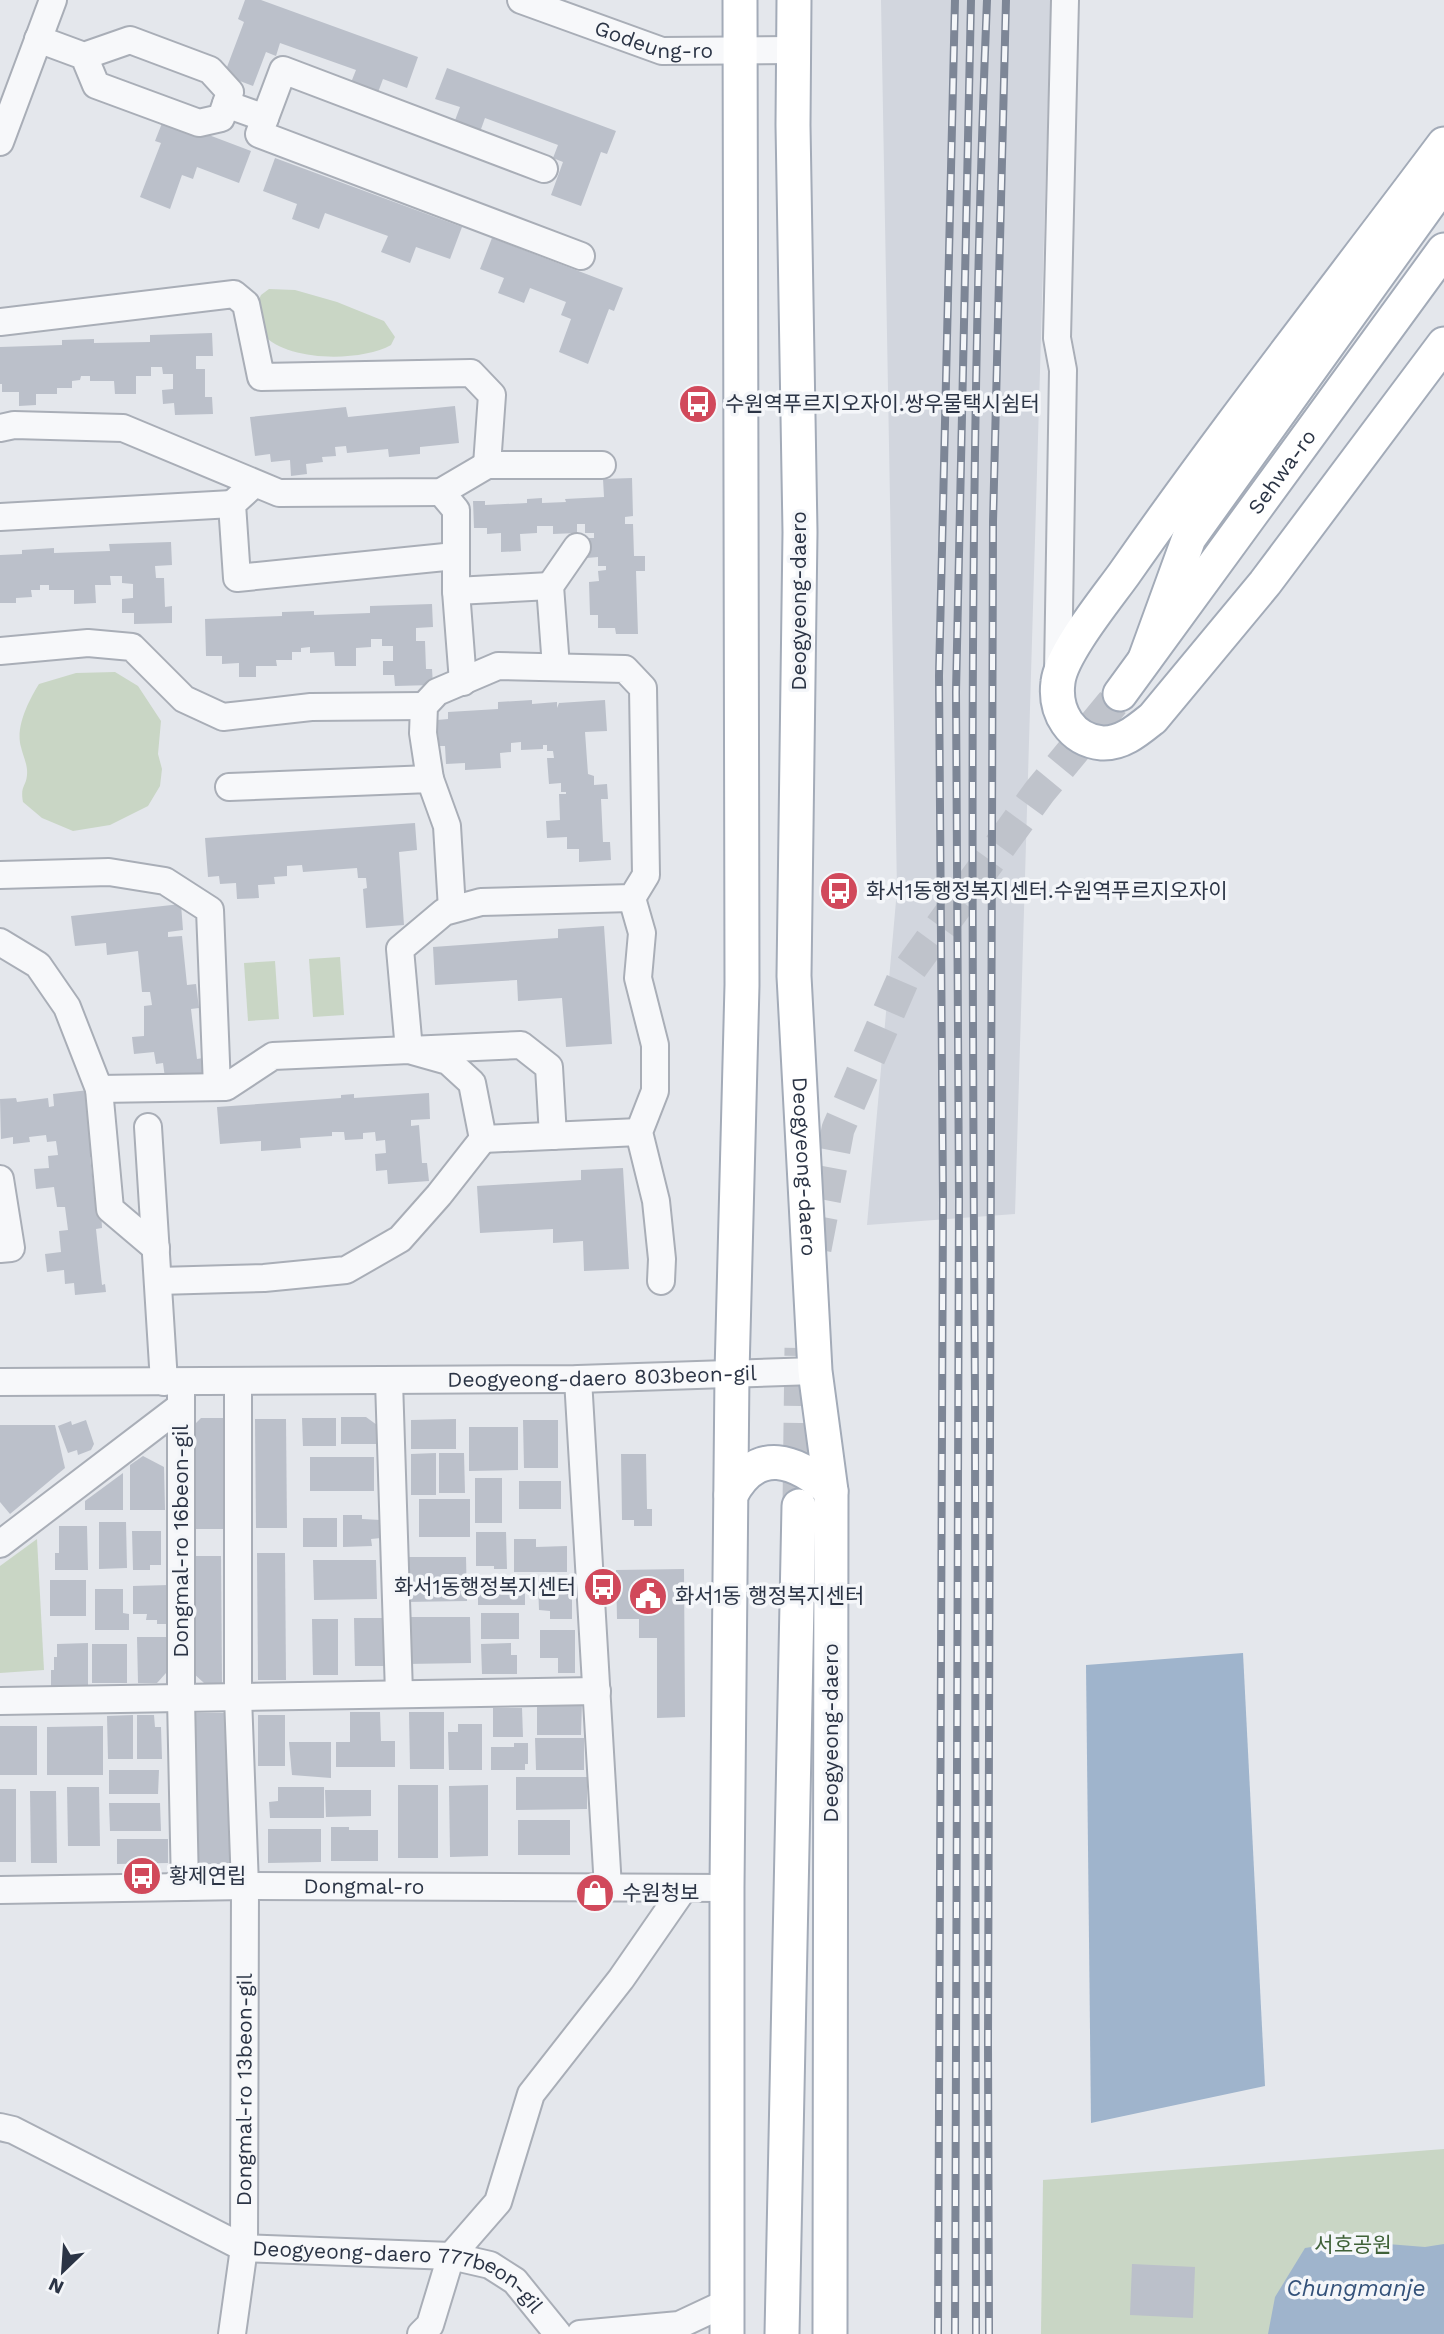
<svg xmlns="http://www.w3.org/2000/svg" width="1444" height="2334" viewBox="0 0 1444 2334" font-family="'Work Sans','Noto Sans KR',sans-serif">
<style>
.built{fill:#d2d6de}
.green{fill:#c9d6c5}
.water{fill:#9fb4cc}
.building{fill:#bbc0ca}
.lines{fill:none;stroke-linecap:round;stroke-linejoin:round}
.major-tunnel{stroke:#bfc3cb;stroke-width:33;stroke-dasharray:33 17;stroke-linecap:butt}
.minor-casing{stroke:#a9aeb7;stroke-width:30}
.major-casing{stroke:#a3abb8;stroke-width:37}
.minor{stroke:#f7f8fa;stroke-width:26}
.major{stroke:#fff;stroke-width:33}
.rail-casing{stroke:#7d8696;stroke-width:8}
.rail{stroke:#f4f6f9;stroke-width:5;stroke-dasharray:16;stroke-linecap:butt}
.labels{text-anchor:middle;stroke-width:7;stroke-linejoin:round;paint-order:stroke}
.street-label{font-size:21px;fill:#2b3445;stroke:#f4f6f9}
.poi-label{font-size:21px;fill:#2b3445;stroke:#f4f6f9;text-anchor:start}
.park-label{font-size:21px;fill:#3f6138;stroke:#f4f6f9}
.water-label{font-size:23px;font-style:italic;fill:#34527a;stroke:#f4f6f9}
</style>
<rect width="100%" height="100%" fill="#e4e7ec"/>
<!-- built -->
<polygon class="built" points="881,0 1051,0 1015,1214 867,1225 897,890"/>
<!-- green -->
<g class="green">
<path d="M269 289 295 290 337 302 384 321 395 337 391 345C361 362 286 362 263 334 257 328 257 316 255 308L261 295Z"/>
<path d="M115 672 138 686 161 721 158 754 162 769 160 786 148 806 110 825 73 831 42 818 23 802C20 786 26 787 27 775 28 765 23 756 21 747 15 727 29 700 39 684L76 673Z"/>
<polygon points="340,957 344,1015 313,1017 309,959"/>
<polygon points="275,961 279,1019 248,1021 244,963"/>
<polygon points="37,1539 44,1670 0,1673 0,1566"/>
<polygon points="1444,2149 1444,2334 1041,2334 1043,2180"/>
</g>
<!-- water -->
<g class="water">
<polygon points="1243,1653 1265,2086 1091,2123 1086,1665"/>
<polygon points="1350,2241 1425,2247 1444,2244 1444,2334 1268,2334 1275,2297 1305,2248"/>
</g>
<!-- building -->
<g class="building">
<polygon points="245,0 261,0 418,57 407,88 383,79 377,95 350,85 356,70 280,43 276,56 266,52 253,86 224,75 244,22 238,19"/>
<polygon points="447,68 616,131 607,154 601,152 581,206 551,195 563,162 553,158 558,145 485,118 480,132 454,123 460,107 435,99"/>
<polygon points="164,118 251,151 239,183 197,167 193,179 182,175 170,209 140,197 161,143 155,141"/>
<polygon points="275,158 462,227 450,259 416,247 410,263 381,252 388,236 325,213 319,229 292,219 297,204 263,191"/>
<polygon points="492,238 623,288 614,311 609,309 588,364 559,352 571,319 561,315 566,302 530,288 524,303 498,293 504,278 480,269"/>
<polygon points="212,333 213,356 196,356 196,369 205,369 205,397 212,397 213,414 175,415 174,403 163,404 162,390 173,389 173,374 163,374 162,367 151,367 151,376 136,376 136,394 115,394 114,381 90,381 90,376 81,376 80,380 72,381 72,388 57,388 57,394 36,394 36,405 19,406 19,392 2,392 2,384 0,384 0,347 62,345 62,340 94,339 94,343 150,342 150,335"/>
<polygon points="455,406 459,443 420,447 420,454 389,457 388,449 347,453 346,446 335,447 336,456 322,457 323,462 306,464 307,474 291,476 290,460 271,462 270,454 255,456 250,417 346,407 348,417"/>
<polygon points="632,478 633,516 625,517 625,524 633,524 634,556 645,556 645,571 636,571 638,634 616,634 615,628 598,628 598,615 590,615 589,582 599,581 598,571 606,570 606,566 598,566 598,557 587,558 586,538 594,538 594,533 585,533 585,524 577,524 577,533 553,534 553,526 537,526 537,533 520,534 521,551 501,552 501,533 487,534 487,528 474,528 473,501 485,501 485,505 527,503 527,499 542,498 542,503 566,502 565,499 604,497 603,479"/>
<polygon points="171,542 172,565 155,566 156,578 164,578 165,607 172,606 172,623 134,624 134,613 122,613 122,599 133,598 133,584 122,583 122,576 110,576 111,585 95,585 96,603 74,604 74,590 49,590 49,585 40,585 40,590 31,590 32,597 16,598 16,603 0,603 0,555 22,554 22,550 54,548 54,553 110,551 109,544"/>
<polygon points="432,604 433,627 416,628 416,641 425,641 426,669 432,669 433,685 395,686 394,675 383,675 383,661 393,661 393,646 382,646 382,639 371,639 371,647 356,648 356,666 335,666 334,652 310,653 310,647 301,648 301,652 292,652 292,660 276,660 277,666 256,666 256,677 239,677 239,663 222,664 222,656 206,656 205,619 282,616 282,612 314,611 314,615 370,613 370,606"/>
<polygon points="532,700 532,704 557,702 557,708 559,703 605,700 607,731 585,732 588,774 594,776 594,785 607,784 608,799 601,799 603,842 610,842 611,860 579,862 579,849 567,849 567,837 547,838 546,821 560,820 559,794 566,794 566,792 561,792 561,783 549,784 547,758 554,758 553,751 547,751 547,745 543,745 543,749 521,750 521,742 511,743 511,752 500,753 501,768 465,770 465,763 446,764 445,746 439,746 437,720 448,719 448,712 498,709 498,702"/>
<polygon points="415,823 417,850 399,852 404,925 366,928 363,889 367,888 366,878 358,878 357,868 303,872 302,865 287,866 287,876 274,877 275,884 258,885 259,898 237,899 236,883 220,884 219,876 208,877 205,838"/>
<polygon points="181,904 183,930 168,932 168,937 182,936 187,985 196,984 199,1008 191,1009 197,1059 203,1058 204,1074 165,1078 163,1063 156,1064 154,1052 134,1054 132,1037 144,1036 144,1006 152,1005 150,992 142,992 138,951 107,955 106,943 75,946 71,916"/>
<polygon points="604,926 612,1044 566,1047 562,998 518,1001 517,980 435,985 433,947 558,938 558,929"/>
<polygon points="89,1090 96,1156 90,1157 96,1209 101,1209 102,1228 96,1229 102,1285 105,1284 106,1292 75,1295 74,1283 65,1284 64,1270 47,1272 45,1254 61,1252 59,1231 68,1230 65,1207 57,1207 54,1187 36,1189 34,1169 49,1168 48,1156 58,1155 56,1141 47,1142 46,1135 29,1137 30,1142 13,1144 13,1137 1,1139 0,1099 16,1098 17,1102 48,1098 49,1107 54,1106 53,1094"/>
<polygon points="429,1093 430,1119 411,1120 411,1126 419,1125 422,1163 427,1163 429,1181 388,1184 387,1170 376,1171 375,1154 386,1153 385,1140 376,1141 375,1132 363,1133 363,1139 345,1140 344,1132 332,1132 332,1136 300,1138 301,1148 261,1151 261,1141 220,1144 217,1107 341,1098 341,1095 354,1094 354,1098"/>
<polygon points="623,1168 629,1269 584,1271 583,1241 553,1243 553,1229 480,1233 477,1186 581,1180 581,1170"/>
<polygon points="341,1417 366,1417 377,1425 378,1444 341,1444"/>
<polygon points="201,1418 224,1418 226,1529 193,1529 192,1427"/>
<polygon points="302,1418 336,1418 336,1446 303,1446"/>
<polygon points="255,1419 286,1419 287,1528 256,1528"/>
<polygon points="456,1419 456,1449 411,1449 411,1420"/>
<polygon points="86,1420 94,1444 91,1450 78,1455 77,1450 68,1453 58,1426 71,1421 72,1425"/>
<polygon points="523,1420 558,1420 558,1468 524,1468"/>
<polygon points="0,1425 55,1425 65,1468 10,1514 0,1502"/>
<polygon points="469,1427 518,1427 518,1470 469,1471"/>
<polygon points="436,1453 436,1495 411,1495 411,1454"/>
<polygon points="439,1453 464,1453 465,1493 439,1493"/>
<polygon points="621,1454 646,1454 647,1509 652,1509 652,1526 634,1526 634,1520 622,1520"/>
<polygon points="143,1456 164,1467 165,1510 130,1510 130,1465"/>
<rect x="310" y="1457" width="64" height="34"/>
<polygon points="123,1473 123,1510 85,1510 85,1501"/>
<rect x="475" y="1478" width="27" height="45"/>
<rect x="519" y="1481" width="42" height="28"/>
<rect x="419" y="1499" width="51" height="38"/>
<polygon points="343,1515 362,1515 362,1519 381,1520 381,1538 371,1539 372,1546 343,1547"/>
<rect x="303" y="1518" width="34" height="29"/>
<polygon points="99,1522 126,1522 127,1568 99,1569"/>
<polygon points="59,1526 87,1526 88,1570 55,1570 55,1553 59,1553"/>
<polygon points="132,1531 161,1531 161,1565 150,1565 150,1570 133,1570"/>
<polygon points="476,1532 506,1532 507,1569 494,1569 494,1566 476,1566"/>
<polygon points="514,1539 536,1539 536,1547 567,1546 567,1572 514,1572"/>
<polygon points="257,1553 285,1553 286,1680 258,1680"/>
<polygon points="191,1556 221,1556 222,1683 204,1683 192,1672"/>
<polygon points="405,1557 466,1557 467,1601 405,1602"/>
<polygon points="313,1560 376,1560 377,1599 314,1600"/>
<polygon points="684,1569 685,1717 657,1718 657,1638 639,1638 639,1619 617,1619 616,1570"/>
<polygon points="478,1576 492,1576 492,1581 507,1581 525,1594 525,1605 478,1605"/>
<rect x="50" y="1580" width="36" height="36"/>
<polygon points="538,1583 572,1583 572,1619 550,1619 550,1611 539,1610"/>
<polygon points="169,1585 169,1624 157,1624 157,1620 146,1620 147,1614 133,1614 133,1586"/>
<polygon points="95,1589 123,1589 123,1613 129,1614 129,1630 95,1630"/>
<rect x="481" y="1613" width="38" height="26"/>
<polygon points="405,1617 470,1617 471,1663 406,1664"/>
<polygon points="354,1618 386,1618 386,1666 355,1666"/>
<polygon points="312,1619 338,1619 338,1675 313,1675"/>
<polygon points="540,1630 575,1630 575,1673 558,1673 558,1658 540,1658"/>
<polygon points="137,1637 166,1637 166,1673 157,1683 138,1683"/>
<polygon points="88,1643 88,1686 51,1687 51,1670 54,1670 54,1657 57,1657 57,1644"/>
<polygon points="511,1643 511,1655 517,1655 517,1674 482,1674 481,1644"/>
<rect x="92" y="1644" width="35" height="39"/>
<polygon points="582,1702 581,1735 537,1735 537,1703"/>
<polygon points="493,1708 522,1708 523,1737 493,1737"/>
<polygon points="350,1712 380,1712 381,1741 395,1741 395,1767 336,1767 336,1742 350,1742"/>
<polygon points="409,1712 444,1712 444,1769 410,1769"/>
<polygon points="195,1713 231,1713 232,1864 196,1864"/>
<polygon points="133,1715 133,1759 108,1759 107,1716"/>
<polygon points="137,1715 154,1715 155,1727 161,1727 162,1759 137,1759"/>
<rect x="258" y="1715" width="27" height="51"/>
<polygon points="458,1724 482,1724 482,1770 449,1770 448,1732 458,1732"/>
<rect x="0" y="1726" width="37" height="49"/>
<polygon points="103,1726 103,1775 47,1775 47,1727"/>
<polygon points="535,1738 584,1738 584,1770 536,1770"/>
<polygon points="289,1742 331,1742 331,1778 292,1775"/>
<polygon points="514,1743 528,1743 528,1764 525,1764 525,1770 491,1770 491,1747 514,1747"/>
<polygon points="109,1770 159,1770 158,1794 109,1794"/>
<polygon points="516,1777 587,1777 587,1809 516,1810"/>
<rect x="398" y="1785" width="40" height="73"/>
<polygon points="488,1785 488,1856 450,1857 449,1786"/>
<polygon points="67,1787 99,1787 100,1846 68,1846"/>
<polygon points="278,1787 324,1787 324,1818 270,1818 269,1802 278,1801"/>
<rect x="0" y="1789" width="16" height="73"/>
<polygon points="325,1790 371,1790 371,1816 326,1817"/>
<polygon points="30,1791 56,1791 57,1863 31,1863"/>
<polygon points="109,1803 160,1803 161,1831 110,1831"/>
<rect x="518" y="1820" width="52" height="35"/>
<polygon points="331,1827 349,1827 349,1830 378,1830 378,1861 331,1861"/>
<polygon points="268,1829 321,1829 321,1862 268,1863"/>
<polygon points="117,1839 168,1839 168,1863 117,1864"/>
<polygon points="1132,2264 1195,2267 1193,2318 1130,2315"/>
</g>
<g class="lines">
<!-- major-tunnel -->
<g class="major-tunnel">
<polyline points="815,1249 838,1129 904,977 1040,791 1120,694"/>
<polyline points="799,1506 801,1348"/>
</g>
<defs>
<g id="minor">
<path id="s1" d="M521 0 662 51 793 50"/>
<polyline points="38,39 84,56 130,40 210,70 230,92 221,118 199,123 96,85 84,56"/>
<polyline points="226,104 265,118 259,134 581,256"/>
<polyline points="265,118 283,70 544,169"/>
<polyline points="0,142 53,0"/>
<polyline points="0,322 234,294 246,304 261,377 471,373 492,395 487,465 602,465"/>
<polyline points="0,428 14,425 123,428 279,493 441,492 487,465"/>
<polyline points="254,484 232,504 237,578 455,556"/>
<polyline points="441,492 456,510 456,591 550,586"/>
<polyline points="0,517 232,504"/>
<polyline points="456,591 463,682"/>
<polyline points="0,651 88,643 132,647 184,699 223,717 311,707 424,706"/>
<polyline points="556,667 550,586 577,547"/>
<polyline points="1058,673 1063,370 1057,338 1065,0"/>
<polyline points="430,779 423,733 424,706 437,692 498,666 625,669 643,688 646,875 632,898 481,902 444,912 400,949 409,1050 521,1045 549,1067 553,1136"/>
<polyline points="229,787 430,779 447,826 452,909"/>
<polyline points="0,875 109,872 165,881 210,910 217,1087"/>
<polyline points="632,898 642,933 638,978 655,1045 655,1091 639,1132 656,1201 662,1259 661,1281"/>
<polyline points="0,942 38,965 67,1007 99,1089 226,1087 273,1056 409,1050 448,1061 472,1083 483,1139 639,1132"/>
<polyline points="99,1089 110,1209 156,1248"/>
<polyline points="148,1127 164,1382"/>
<polyline points="0,1179 11,1248 0,1249"/>
<polyline points="158,1281 264,1278 346,1270 400,1239 439,1195 483,1139"/>
<polyline points="578,1379 608,1888"/>
<polyline points="389,1381 399,1693"/>
<path id="s2" d="M0 1382 578 1379 815 1371"/>
<polyline points="181,1383 181,1699 185,1887"/>
<polyline points="0,1544 181,1406"/>
<polyline points="0,1701 597,1691"/>
<path id="s3" d="M0 1890 245 1886 727 1888"/>
<path id="s4" d="M0 2127 13 2130 244 2248 451 2256 490 2265 515 2281 558 2334"/>
<path id="s5" d="M232 2334 244 2248 245 1886 238 1697V1382"/>
<polyline points="421,2334 430,2325 451,2256 498,2202 531,2094 621,1979 684,1888"/>
<polyline points="580,2334 679,2325 728,2302"/>
</g>
<g id="major">
<path id="s6" d="M794 0 793 125 800 532 794 976 815 1371 831 1491 830 2334"/>
<path d="M1444 144C1337 287 1226 428 1124 574 1106 599 1061 654 1058 682 1054 712 1071 740 1102 743 1122 744 1138 730 1153 718L1265 583 1444 344"/>
<polyline points="1145,659 1189,538 1444,183"/>
<path id="s7" d="M1120 694 1444 250"/>
<path d="M731 1495C757 1445 796 1460 831 1491"/>
<polyline points="727,2334 727,1888 732,1373 742,985 740,0"/>
<polyline points="782,2334 799,1506"/>
</g>
</defs>
<!-- minor casing -->
<use href="#minor" class="minor-casing"/>
<!-- major casing -->
<use href="#major" class="major-casing"/>
<!-- minor -->
<use href="#minor" class="minor"/>
<!-- major -->
<use href="#major" class="major"/>
<defs>
<g id="rail">
<polyline points="938,2334 943,1202 939,676 955,0"/>
<polyline points="955,2334 959,1200 956,692 971,0"/>
<path d="M976 2334C976 2021 977 1708 975 1396 972 931 968 465 987 0"/>
<polyline points="989,2334 988,2044 993,522 1006,0"/>
</g>
</defs>
<!-- rail casing -->
<use href="#rail" class="rail-casing"/>
<!-- rail -->
<use href="#rail" class="rail"/>
</g>
<!-- icons -->
<defs>
<symbol id="bus-disc" viewBox="-11 -11 22 22"><circle r="9.5" fill="#d1495b" stroke="#f4f6f9"/><path d="M-5-6H5V4H4V6H2V4H-2V6H-4V4H-5ZM-3.5-4V0h7V-4ZM-3.5 1.2v1.5H-2V1.2ZM2 1.2v1.5H3.5V1.2Z" fill="#fff"/></symbol>
<symbol id="civic-disc" viewBox="-11 -11 22 22"><circle r="9.5" fill="#d1495b" stroke="#f4f6f9"/><path d="M-.6-6.5H3V-4.5H.6V-3L4-1V1h2V6H-6V1h2V-1L-.6-3ZM-1.2 2.5V6h2.4V2.5Z" fill="#fff"/></symbol>
<symbol id="shop-disc" viewBox="-11 -11 22 22"><circle r="9.5" fill="#d1495b" stroke="#f4f6f9"/><path d="M-5-2.5h2.3a2.7 3.5 0 0 1 5.4 0H5L5.5 6h-11ZM-1.5-2.5h3a1.5 2.3 0 0 0-3 0Z" fill="#fff"/></symbol>
</defs>
<g fill-rule="evenodd">
<use href="#bus-disc" x="676" y="382" width="44" height="44"/>
<use href="#bus-disc" x="817" y="869" width="44" height="44"/>
<use href="#bus-disc" x="581" y="1565" width="44" height="44"/>
<use href="#civic-disc" x="626" y="1574" width="44" height="44"/>
<use href="#bus-disc" x="120" y="1854" width="44" height="44"/>
<use href="#shop-disc" x="573" y="1871" width="44" height="44"/>
</g>
<g class="labels">
<!-- street labels -->
<g class="street-label">
<text dy="7" stroke="none"><textPath href="#s1" startOffset="140">Godeung-ro</textPath></text>
<text dy="7" stroke="none"><textPath href="#s7" startOffset="275">Sehwa-ro</textPath></text>
<text transform="translate(799 601) rotate(-90)" y="7">Deogyeong-daero</text>
<text dy="7" stroke="none"><textPath href="#s6" startOffset="1167">Deogyeong-daero</textPath></text>
<text dy="7" stroke="none"><textPath href="#s2" startOffset="602">Deogyeong-daero 803beon-gil</textPath></text>
<text transform="translate(181 1541) rotate(-90)" y="7">Dongmal-ro 16beon-gil</text>
<text transform="translate(831 1733) rotate(-90)" y="7">Deogyeong-daero</text>
<text dy="7" stroke="none"><textPath href="#s3" startOffset="364">Dongmal-ro</textPath></text>
<text dy="7" stroke="none"><textPath href="#s5" startOffset="245">Dongmal-ro 13beon-gil</textPath></text>
<text dy="7" stroke="none"><textPath href="#s4" startOffset="434">Deogyeong-daero 777beon-gil</textPath></text>
</g>
<!-- poi labels -->
<g class="poi-label">
<text x="725" y="411">수원역푸르지오자이.쌍우물택시쉼터</text>
<text x="866" y="898">화서1동행정복지센터.수원역푸르지오자이</text>
<text x="576" y="1594" text-anchor="end">화서1동행정복지센터</text>
<text x="675" y="1603">화서1동 행정복지센터</text>
<text x="169" y="1883">황제연립</text>
<text x="622" y="1900">수원청보</text>
</g>
<!-- park labels -->
<g class="park-label">
<text x="1353" y="2252">서호공원</text>
</g>
<!-- water labels -->
<g class="water-label">
<text x="1356" y="2296">Chungmanje</text>
</g>
</g>
<!-- north arrow -->
<g transform="translate(63 2271) rotate(205)" stroke="#f4f6f9" stroke-width="5" paint-order="stroke">
<path d="M0-5L12 26L0 18L-12 26Z" fill="#2b3445"/>
<text y="-10" font-size="19" font-weight="bold" text-anchor="middle" fill="#2b3445">N</text>
</g>
</svg>
